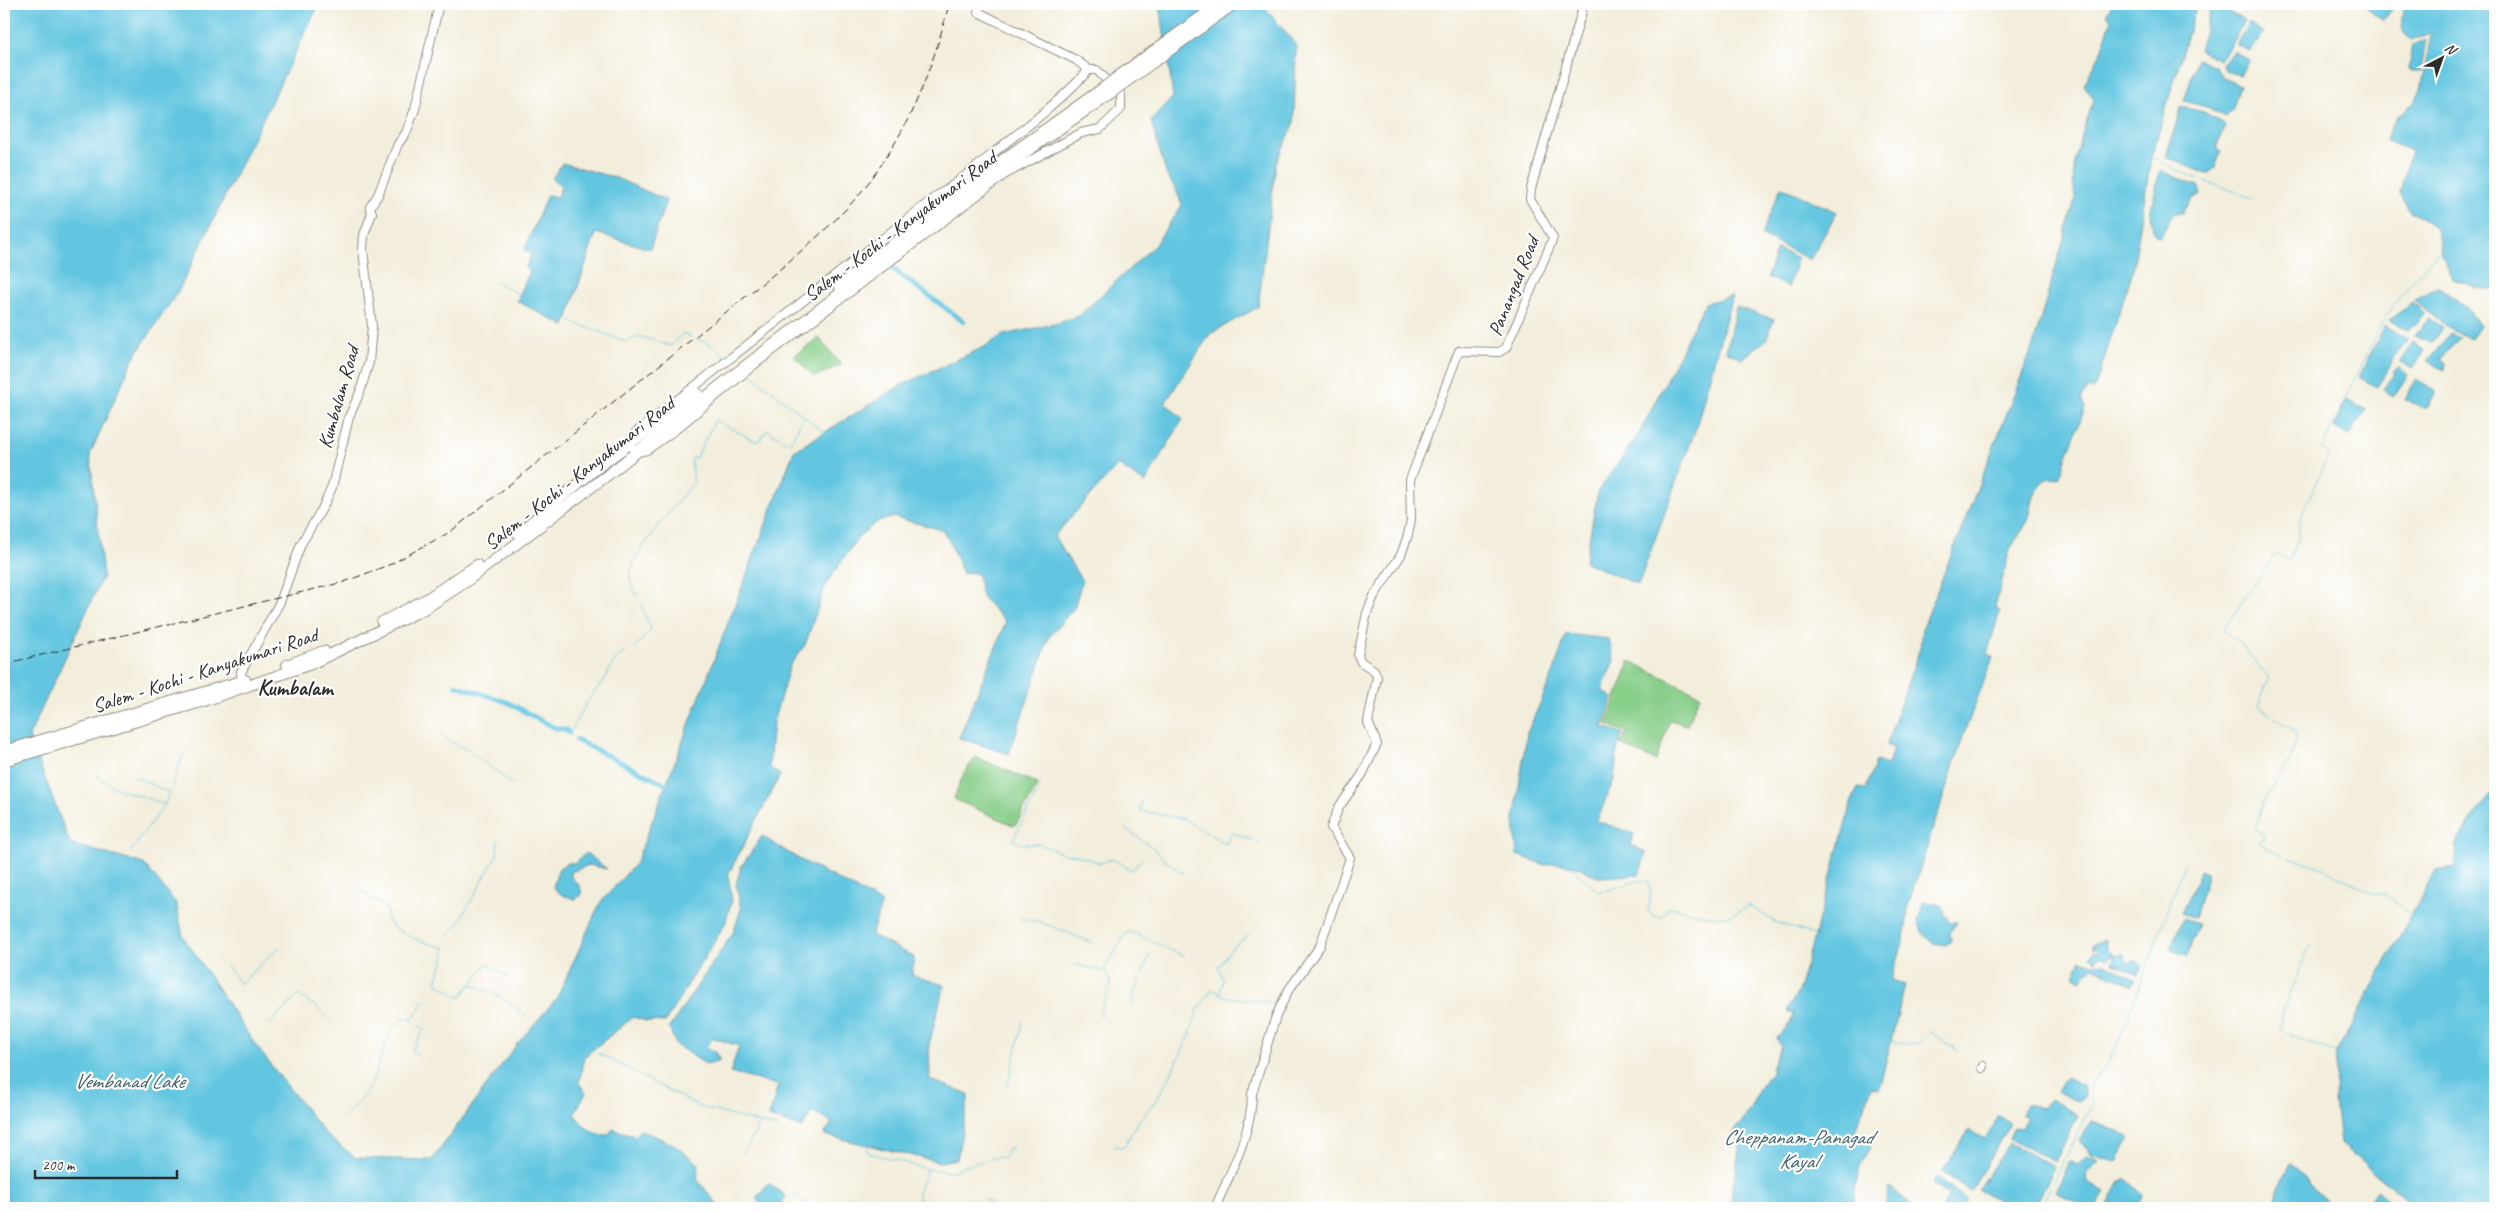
<svg xmlns="http://www.w3.org/2000/svg" width="2499" height="1212" viewBox="0 0 2499 1212" font-family="Caveat,sans-serif">
<style>
.green{fill:#88cf8a;stroke:#5a7d5a}
.water{fill:#63c6e1;stroke:#477886}
.lines{fill:none;stroke-linecap:round;stroke-linejoin:round}
.stream{stroke:#63c6e1;stroke-width:1}
.canal{stroke:#63c6e1;stroke-width:5}
.secondary-casing{stroke:#8f8c83;stroke-width:10}
.highway-casing{stroke:#8f8c83;stroke-width:12}
.secondary{stroke:#fff;stroke-width:8}
.highway{stroke:#fff;stroke-width:10}
.rail{stroke:#2b2b2b;stroke-width:1;stroke-dasharray:8 4;stroke-linecap:butt}
.highway-bridge-casing{stroke:#8f8c83;stroke-width:12;stroke-linecap:butt}
.highway-bridge{stroke:#fff;stroke-width:10}
.labels{text-anchor:middle;stroke-width:4.5;stroke-linejoin:round;paint-order:stroke}
.street-label{font-size:20px;fill:#2b2b2b;stroke:#fff}
.water-label{font-size:21px;font-style:italic;fill:#3f616b;stroke:#fff}
.quarter-label{font-size:22px;font-weight:bold;fill:#2b2b2b;stroke:#fff}
</style>
<rect width="100%" height="100%" fill="#fff"/>
<filter id="ink" filterUnits="userSpaceOnUse"><feTurbulence type="fractalNoise" baseFrequency=".02" numOctaves="2"/><feDisplacementMap in="SourceGraphic" scale="10" xChannelSelector="R" yChannelSelector="G"/><feConvolveMatrix kernelMatrix="1 2 1 2 8 2 1 2 1" color-interpolation-filters="sRGB"/></filter>
<filter id="wash" filterUnits="userSpaceOnUse"><feTurbulence type="fractalNoise" baseFrequency=".0096" numOctaves="4" result="noise"/><feDisplacementMap in="SourceGraphic" scale="20" xChannelSelector="R" yChannelSelector="G"/><feGaussianBlur stdDeviation="1.12" result="paint"/><feColorMatrix in="noise" values="0 0 0 0 0 0 0 0 0 0 0 0 0 0 0 0 0 1.4 0 .05"/><feComposite in="paint" operator="in"/></filter>
<g filter="url(#wash)">
<rect width="100%" height="100%" fill="#f3eedb"/>
<!-- green -->
<g class="green">
<polygon points="819,338 841,365 814,377 794,356"/>
<polygon points="1630,661 1700,695 1687,725 1670,720 1656,761 1620,744 1627,732 1606,724"/>
<polygon points="976,757 1038,784 1015,826 954,799 964,773"/>
</g>
<!-- water -->
<g class="water">
<path d="M4 4H319L179 290 134 357 90 454 103 576 29 736 70 844 144 864 176 903 183 936 256 1046 326 1135 356 1158 432 1160 517 1044 557 998 600 903 636 863 794 451 902 385 984 347 1003 335 1055 324 1079 316 1155 245 1182 205 1176 189 1167 176 1151 121 1173 97 1160 4H1262L1296 45 1294 124 1276 163 1258 307 1210 334 1165 403 1183 419 1145 483 1118 465 1054 536 1082 581 1074 608 1049 637 1009 754 959 738 1006 622 982 597 978 575 972 572 963 574 950 543 942 530 894 517 877 522 860 535 826 584 805 645 790 665 773 722 769 767 780 775 728 875 732 900 725 924 665 1022 645 1021 633 1017 584 1057 579 1083 586 1093 574 1114C584 1126 591 1135 608 1135L613 1129 636 1136 640 1130 673 1144 699 1164 697 1179 720 1208H4Z"/>
<path d="M2113 4H2197L2151 158 2133 270 2094 390 2088 388 2081 399 2085 408 2059 478 2045 479 2034 496 2028 521 2010 549 1995 608 2000 611 1987 654 1993 657 1965 731 1908 905C1908 932 1899 955 1891 980L1905 985 1879 1089 1871 1087 1855 1131 1866 1136 1871 1147C1856 1165 1856 1185 1853 1208H1730L1740 1143 1733 1136C1735 1127 1739 1126 1743 1120 1755 1104 1757 1085 1772 1072V1066L1781 1047 1777 1038 1791 1022 1793 1013 1787 1011 1800 987 1852 801 1858 788 1866 789 1876 761 1888 765 1893 748 1886 745 1920 648 1922 630 2033 346 2076 196C2066 172 2086 124 2094 99L2084 85 2100 54 2111 21 2107 13Z"/>
<polygon points="2212,4 2244,20 2235,39 2220,60 2199,50"/>
<polygon points="2366,4 2396,4 2383,21 2365,6"/>
<path d="M2404 4H2495V290L2478 288 2453 279 2442 254 2436 228 2409 210 2400 193 2411 151 2385 140 2396 117 2415 102 2422 86 2431 33 2411 40C2398 30 2402 18 2404 4Z"/>
<polygon points="2249,22 2264,33 2250,51 2236,45"/>
<polygon points="2426,39 2421,71 2412,71 2408,69 2412,45"/>
<polygon points="2233,51 2249,60 2240,75 2225,71 2222,65"/>
<polygon points="2197,59 2215,66 2223,78 2240,85 2232,111 2226,117 2207,107 2184,101"/>
<polygon points="2181,107 2204,112 2225,125 2216,148 2221,151 2215,168 2207,174 2166,157"/>
<polygon points="562,163 616,178 666,200 650,249 596,233 565,326 517,301 530,271 525,268 532,254 524,251 547,195 558,197 561,185 552,179"/>
<polygon points="2160,170 2194,185 2198,185 2201,194 2192,199 2183,213 2174,213 2160,237 2154,234 2150,214"/>
<polygon points="1781,187 1837,212 1810,260 1761,235"/>
<polygon points="1777,249 1798,258 1788,287 1767,277"/>
<polygon points="2439,287 2467,308 2480,326 2471,339 2448,327 2414,300"/>
<polygon points="1732,296 1695,431 1638,585 1585,562 1598,491 1639,434 1705,303"/>
<polygon points="2412,302 2425,313 2408,331 2390,320"/>
<polygon points="1736,307 1774,319 1766,340 1742,359 1726,351"/>
<polygon points="2429,318 2443,327 2431,343 2415,336"/>
<polygon points="2385,325 2409,340 2393,357 2391,365 2377,387 2359,377"/>
<polygon points="2450,333 2460,337 2441,359 2446,363 2444,370 2428,361"/>
<polygon points="2413,342 2425,351 2412,369 2400,361"/>
<polygon points="2400,367 2408,375 2393,397 2383,389 2394,375 2392,372"/>
<polygon points="2416,380 2436,392 2428,406 2423,408 2405,399"/>
<polygon points="2346,400 2366,410 2350,435 2334,428"/>
<polygon points="1566,634 1609,639 1614,660 1602,690 1613,698 1603,727 1623,733 1618,746 1614,779 1597,821 1634,834 1631,845 1646,853 1639,875 1597,877 1579,867 1557,863 1545,865 1517,855 1514,820 1527,733 1553,674"/>
<polygon points="2495,790 2495,1208 2417,1208 2340,1144 2335,1101 2336,1053 2436,870 2455,867 2456,845 2471,819"/>
<polygon points="762,836 797,858 882,903 871,935 914,957 912,975 944,985 929,1045 930,1080 969,1094 957,1159 940,1162 824,1135 832,1122 812,1112 802,1128 769,1117 778,1085 730,1073 739,1046 713,1038 706,1046 715,1052 720,1061 707,1065 676,1045 669,1028 733,933 741,909 736,884 741,867"/>
<polygon points="586,853 607,869 589,865 571,872 571,877 580,886 582,895 575,899 562,895 553,887 559,868 568,863 575,863"/>
<polygon points="2201,870 2208,873 2195,918 2181,913"/>
<polygon points="1924,901 1943,906 1945,915 1950,922 1957,922 1950,933 1951,941 1946,945 1932,943 1923,933 1918,921"/>
<polygon points="2183,918 2198,924 2187,957 2170,949"/>
<polygon points="2105,939 2108,949 2115,956 2123,954 2129,964 2135,960 2142,965 2138,974 2112,962 2114,957 2111,956 2108,959 2100,957 2096,961 2090,957 2093,951 2097,952 2098,949 2092,948 2092,945"/>
<polygon points="2081,960 2094,964 2106,963 2136,980 2133,986 2093,967 2081,980 2074,975"/>
<polygon points="2066,1077 2084,1086 2084,1097 2077,1101 2057,1092"/>
<polygon points="2050,1099 2078,1115 2055,1162 2009,1139 2014,1127 2021,1128 2027,1117 2021,1114 2026,1104 2042,1108"/>
<polygon points="1999,1116 2010,1123 1971,1191 1942,1172 1969,1130 1985,1139"/>
<polygon points="2092,1121 2129,1137 2117,1163 2092,1155 2089,1148 2078,1142"/>
<polygon points="2009,1143 2054,1167 2033,1208 2013,1208 1978,1190"/>
<polygon points="2087,1156 2099,1161 2087,1172 2086,1181 2105,1192 2096,1208 2084,1208 2056,1191 2070,1161 2078,1165"/>
<polygon points="2291,1163 2330,1207 2330,1208 2270,1207"/>
<polygon points="1936,1177 1967,1200 1961,1208 1942,1208 1949,1195 1932,1184"/>
<polygon points="2127,1179 2143,1195 2136,1208 2115,1208 2108,1205 2119,1183"/>
<polygon points="768,1183 786,1196 779,1208 767,1208 758,1202 757,1197"/>
<polygon points="1889,1187 1912,1205 1911,1208 1885,1208"/>
<polygon points="2376,1190 2398,1208 2366,1208"/>
</g>
<g class="lines">
<!-- stream -->
<g class="stream">
<polyline points="2150,156 2188,175 2253,198"/>
<polyline points="496,282 519,294"/>
<polyline points="567,320 627,342 638,336 671,346 683,333 691,337"/>
<polyline points="698,339 709,344 726,356"/>
<polyline points="752,375 825,433"/>
<path d="M637 596C634 589 629 582 630 574 632 554 680 499 694 482L691 460 693 457 696 458 715 420 755 441 760 440 767 430 790 443 804 416"/>
<polyline points="634,649 651,629 641,604"/>
<polyline points="440,731 445,738 472,753 512,784"/>
<path d="M571 731C581 712 589 697 603 682 611 672 612 656 626 652"/>
<polyline points="96,775 115,788 164,804"/>
<polyline points="134,776 169,793"/>
<polyline points="1040,785 1013,840 1022,844 1039,844 1068,855 1073,854 1101,863 1112,859 1132,870 1143,857"/>
<polyline points="1142,800 1140,806 1141,811 1182,818 1226,844 1231,832 1260,843"/>
<polyline points="1124,828 1156,850 1163,859 1183,873"/>
<polyline points="131,851 165,804 185,750"/>
<path d="M2283 856 2259 843 2265 836 2255 830C2258 818 2262 803 2269 793 2283 774 2296 756 2296 732L2258 706 2269 678 2243 647 2223 629 2276 553 2289 561 2298 540 2299 521 2329 453 2321 450C2342 410 2358 368 2380 328 2396 299 2419 273 2441 249"/>
<polyline points="2288,858 2315,865 2375,894 2383,894 2413,915"/>
<path d="M1575 871 1598 891C1615 891 1631 879 1648 881L1651 891 1648 910 1653 916 1662 917 1669 907C1698 911 1723 928 1748 905L1775 922 1814 935"/>
<path d="M361 890 386 909C388 913 387 917 388 920 393 934 432 945 445 948L444 959 436 982 460 998 470 985H474L503 998 526 1016"/>
<polyline points="1020,919 1038,921 1091,942"/>
<polyline points="449,936 459,922 497,855 498,841"/>
<polyline points="2312,945 2307,951 2288,997 2289,999 2283,1011 2280,1028 2304,1041 2336,1052"/>
<polyline points="1075,964 1101,971 1104,970"/>
<polyline points="226,965 240,984 279,947"/>
<polyline points="472,984 487,964 506,976 506,978"/>
<polyline points="1220,994 1223,979 1218,967 1231,949 1249,935"/>
<polyline points="1133,995 1150,955"/>
<polyline points="1132,1004 1134,996"/>
<path d="M1101 1016C1098 996 1121 990 1104 970L1126 933 1131 932 1184 956"/>
<polyline points="269,1025 298,995 315,1006 333,1023"/>
<polyline points="419,1026 424,1029 412,1050 419,1055"/>
<polyline points="1891,1041 1912,1045 1919,1044 1930,1032 1958,1051"/>
<polyline points="596,1052 700,1107 778,1128"/>
<path d="M1006 1086C1010 1083 1020 1032 1023 1021"/>
<polyline points="341,1118 348,1113 370,1088 389,1034 403,1017 412,1020 425,999"/>
<polyline points="1113,1146 1124,1147 1137,1123 1154,1103 1169,1078 1190,1035 1198,1009 1212,989 1227,997 1266,1002 1277,1005"/>
<polyline points="867,1148 867,1152 927,1169 946,1171 954,1171 961,1167 997,1157 1004,1158 1008,1148 1013,1149"/>
<polyline points="743,1154 759,1125"/>
<polyline points="794,1194 812,1208"/>
<polyline points="846,1194 850,1197 856,1208"/>
<polyline points="967,1200 983,1203 985,1200 990,1202 994,1208"/>
<polyline points="918,1208 918,1193 927,1169"/>
<polyline points="2040,1208 2092,1104 2089,1089 2090,1084 2105,1068 2119,1041 2185,864"/>
</g>
<!-- canal -->
<g class="canal">
<polyline points="893,269 964,322"/>
<polyline points="456,685 507,702 553,727 566,730 569,733"/>
<polyline points="576,740 671,787"/>
</g>
</g>
</g>
<g filter="url(#ink)">
<g class="lines">
<defs>
<g id="secondary">
<polyline points="981,4 978,12 1076,60 1089,70"/>
<path d="M1089 70H1097L1121 95V109L1100 129 1081 133 1004 175 759 361 675 430 647 450 637 452 630 444 634 434 938 195C961 181 981 163 1002 146 1033 122 1062 99 1089 70Z"/>
<polyline points="242,681 241,672 280,602 301,544 323,507 332,487 349,417 360,392 369,362 372,326 363,250 364,235 372,213 370,207 378,195 398,144 406,133 415,109 439,4"/>
<polyline points="1982,1068 1983,1066"/>
<path d="M1215 1208C1230 1173 1252 1133 1252 1094L1276 1016 1288 991 1320 946 1350 858 1331 827 1339 807 1362 775 1377 744 1368 722 1377 677 1374 670 1361 662 1358 655 1367 613 1374 596 1401 555 1408 535 1411 519 1410 480 1459 351 1499 352 1506 348 1552 241 1553 238 1530 199 1531 189 1584 4"/>
</g>
<g id="highway">
<polyline points="1120,75 1219,4"/>
<polyline points="1126,82 1234,4"/>
<polyline points="839,286 980,176 1106,86"/>
<polyline points="518,533 602,464 698,394"/>
<polyline points="382,622 428,598 477,565"/>
<polyline points="287,665 324,651"/>
<polyline points="4,751 245,680"/>
<polyline points="4,761 204,701 311,664 426,608 467,581 609,474 731,377 1002,169 1111,93"/>
</g>
</defs>
<!-- secondary casing -->
<use href="#secondary" class="secondary-casing"/>
<!-- highway casing -->
<use href="#highway" class="highway-casing"/>
<!-- secondary -->
<use href="#secondary" class="secondary"/>
<!-- highway -->
<use href="#highway" class="highway"/>
<!-- rail -->
<path class="rail" d="M4 664 344 582 391 564 450 532 779 270C809 244 841 218 866 186 909 130 932 71 949 4"/>
<defs>
<g id="highway-bridge">
<polyline points="1106,86 1120,75"/>
<polyline points="1111,93 1126,82"/>
</g>
</defs>
<!-- highway-bridge casing -->
<use href="#highway-bridge" class="highway-bridge-casing"/>
<!-- highway-bridge -->
<use href="#highway-bridge" class="highway-bridge"/>
</g>
</g>
<g class="labels">
<!-- street labels -->
<g class="street-label">
<text transform="translate(900 226) rotate(-37)" y="7">Salem - Kochi - Kanyakumari Road</text>
<text transform="translate(1513 286) rotate(-68)" y="7">Panangad Road</text>
<text transform="translate(338 397) rotate(-74)" y="7">Kumbalam Road</text>
<text transform="translate(579 473) rotate(-38)" y="7">Salem - Kochi - Kanyakumari Road</text>
<text transform="translate(205 670) rotate(-18)" y="7">Salem - Kochi - Kanyakumari Road</text>
</g>
<!-- water labels -->
<g class="water-label">
<text x="129" y="1088">Vembanad Lake</text>
<text x="1798" y="1144">Cheppanam-Panagad<tspan x="1798" dy="24">Kayal</tspan></text>
</g>
<!-- quarter labels -->
<g class="quarter-label">
<text x="295" y="695">Kumbalam</text>
</g>
</g>
<!-- margin -->
<rect width="2499" height="1212" fill="none" stroke="#fff" stroke-width="20"/>
<!-- north arrow -->
<g transform="translate(2442 58) rotate(41)" stroke="#ffffff" stroke-width="4" paint-order="stroke">
<path d="M0-4L9 19L0 12L-9 19Z" fill="#2b2b2b"/>
<text y="-8" font-size="14" font-weight="bold" text-anchor="middle" fill="#2b2b2b">N</text>
</g>
<!-- scale -->
<path d="M35 1170v8h142v-8" fill="none" stroke="#2b2b2b" stroke-width="2.5"/>
<text x="42" y="1170" font-size="15" fill="#2b2b2b" stroke="#ffffff" stroke-width="4" paint-order="stroke">200 m</text>
</svg>
